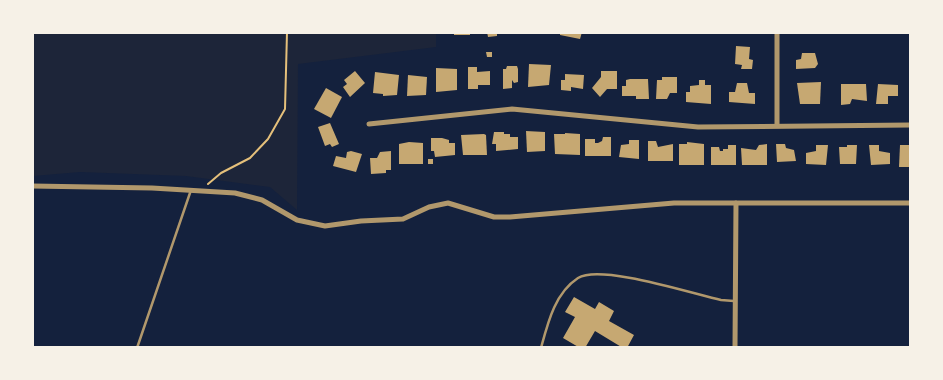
<svg xmlns="http://www.w3.org/2000/svg" width="943" height="380" viewBox="0 0 943 380" font-family="Raleway,sans-serif">
<style>
.green{fill:#1d2539}
.building{fill:#c6a872}
.lines{fill:none;stroke-linecap:round;stroke-linejoin:round}
.path{stroke:#e5c07b;stroke-width:2}
.service{stroke:#b1986c;stroke-width:2.5}
.minor{stroke:#b1986c;stroke-width:5}
</style>
<rect width="100%" height="100%" fill="#14213d"/>
<!-- green -->
<polygon class="green" points="33,33 436,33 436,47 298,64 297,210 270,187 186,176 80,172 33,176"/>
<!-- building -->
<g class="building">
<rect x="454" y="32" width="16" height="3"/>
<polygon points="487,32 497,32 497,36 488,37"/>
<polygon points="560,32 582,32 580,39 560,35"/>
<polygon points="736,46 750,47 749,59 753,60 752,69 741,69 742,65 735,64"/>
<polygon points="486,52 492,52 492,57 487,57"/>
<polygon points="802,53 815,53 818,64 815,68 796,69 796,60 801,59"/>
<polygon points="529,64 551,65 549,85 528,87"/>
<polygon points="507,66 517,66 518,69 518,82 514,83 512,80 512,88 503,89 503,69 506,69"/>
<polygon points="468,67 477,67 477,72 490,71 490,85 478,85 478,89 468,89"/>
<polygon points="436,68 457,69 457,90 436,92"/>
<polygon points="355,71 365,83 350,97 343,87 347,84 344,80"/>
<polygon points="601,71 617,71 617,89 607,89 600,97 592,88 601,77"/>
<polygon points="375,72 399,75 397,95 383,96 383,94 373,93"/>
<polygon points="565,74 584,75 583,89 571,87 571,91 561,90 561,80 565,80"/>
<polygon points="408,75 427,77 426,95 407,96"/>
<polygon points="662,77 677,77 677,93 670,93 667,99 656,99 657,80 662,80"/>
<polygon points="630,79 648,79 649,99 636,99 636,96 622,96 622,86 626,86 626,80"/>
<polygon points="699,80 705,80 705,85 711,85 711,104 686,102 686,92 690,92 690,86 699,85"/>
<polygon points="821,82 820,104 800,104 797,83"/>
<polygon points="737,83 747,83 749,93 755,93 755,104 729,102 729,92 735,92"/>
<polygon points="841,84 866,84 867,101 852,99 850,104 841,105"/>
<polygon points="878,84 898,85 898,96 888,96 888,104 876,104"/>
<polygon points="326,88 342,97 331,118 314,109"/>
<polygon points="330,123 339,144 332,147 330,144 325,146 318,127"/>
<polygon points="526,131 545,132 545,151 527,152"/>
<polygon points="494,132 504,132 504,134 510,134 510,137 518,137 518,149 496,151 496,144 492,144"/>
<polygon points="565,133 580,134 580,155 555,154 554,134 565,134"/>
<polygon points="484,134 486,135 487,155 463,155 461,135"/>
<polygon points="603,137 611,137 611,156 585,156 585,139 595,139 595,143 598,143 602,141"/>
<polygon points="431,138 442,138 449,140 449,143 455,143 455,155 435,157 434,151 431,151"/>
<polygon points="629,140 639,140 639,159 619,157 621,145 629,144"/>
<polygon points="648,141 656,141 658,147 673,144 673,161 648,161"/>
<polygon points="409,142 423,143 423,164 399,164 399,144"/>
<polygon points="687,142 704,144 704,165 679,165 679,144 687,144"/>
<polygon points="767,144 767,165 742,165 741,148 756,150 759,145"/>
<polygon points="776,144 785,144 786,148 794,150 796,161 777,162"/>
<polygon points="728,145 736,145 736,165 711,165 711,147 719,147 720,151 723,151 723,149 728,149"/>
<polygon points="816,145 828,145 826,165 806,164 806,153 816,151"/>
<polygon points="847,145 857,145 856,164 840,164 839,147 847,147"/>
<polygon points="869,145 879,145 879,151 890,153 890,164 871,165"/>
<polygon points="900,145 910,145 910,167 899,167"/>
<polygon points="351,151 362,154 356,172 333,166 336,156 346,158 347,152"/>
<polygon points="391,151 391,170 386,170 386,173 371,174 370,158 377,158 380,152"/>
<rect x="428" y="159" width="5" height="5"/>
<polygon points="574,297 595,309 599,302 614,311 609,321 634,335 627,348 623,348 595,331 585,348 580,348 563,338 575,317 565,312"/>
</g>
<g class="lines">
<!-- path -->
<polyline class="path" points="208,184 221,173 250,158 268,139 285,109 287,32"/>
<!-- service -->
<g class="service">
<polyline points="137,348 191,190"/>
<path d="M541 348C548 322 555 293 578 278 601 264 693 294 721 300L734 301"/>
</g>
<!-- minor -->
<g class="minor">
<polyline points="777,32 777,125"/>
<polyline points="369,124 512,109 698,127 910,125"/>
<polyline points="32,186 152,188 235,193 262,200 297,220 325,226 361,221 403,219 429,207 448,203 494,217 510,217 674,203 910,203"/>
<polyline points="735,348 736,203"/>
</g>
</g>
<!-- border -->
<rect width="943" height="380" fill="none" stroke="#f6f1e7" stroke-width="68"/>
</svg>
